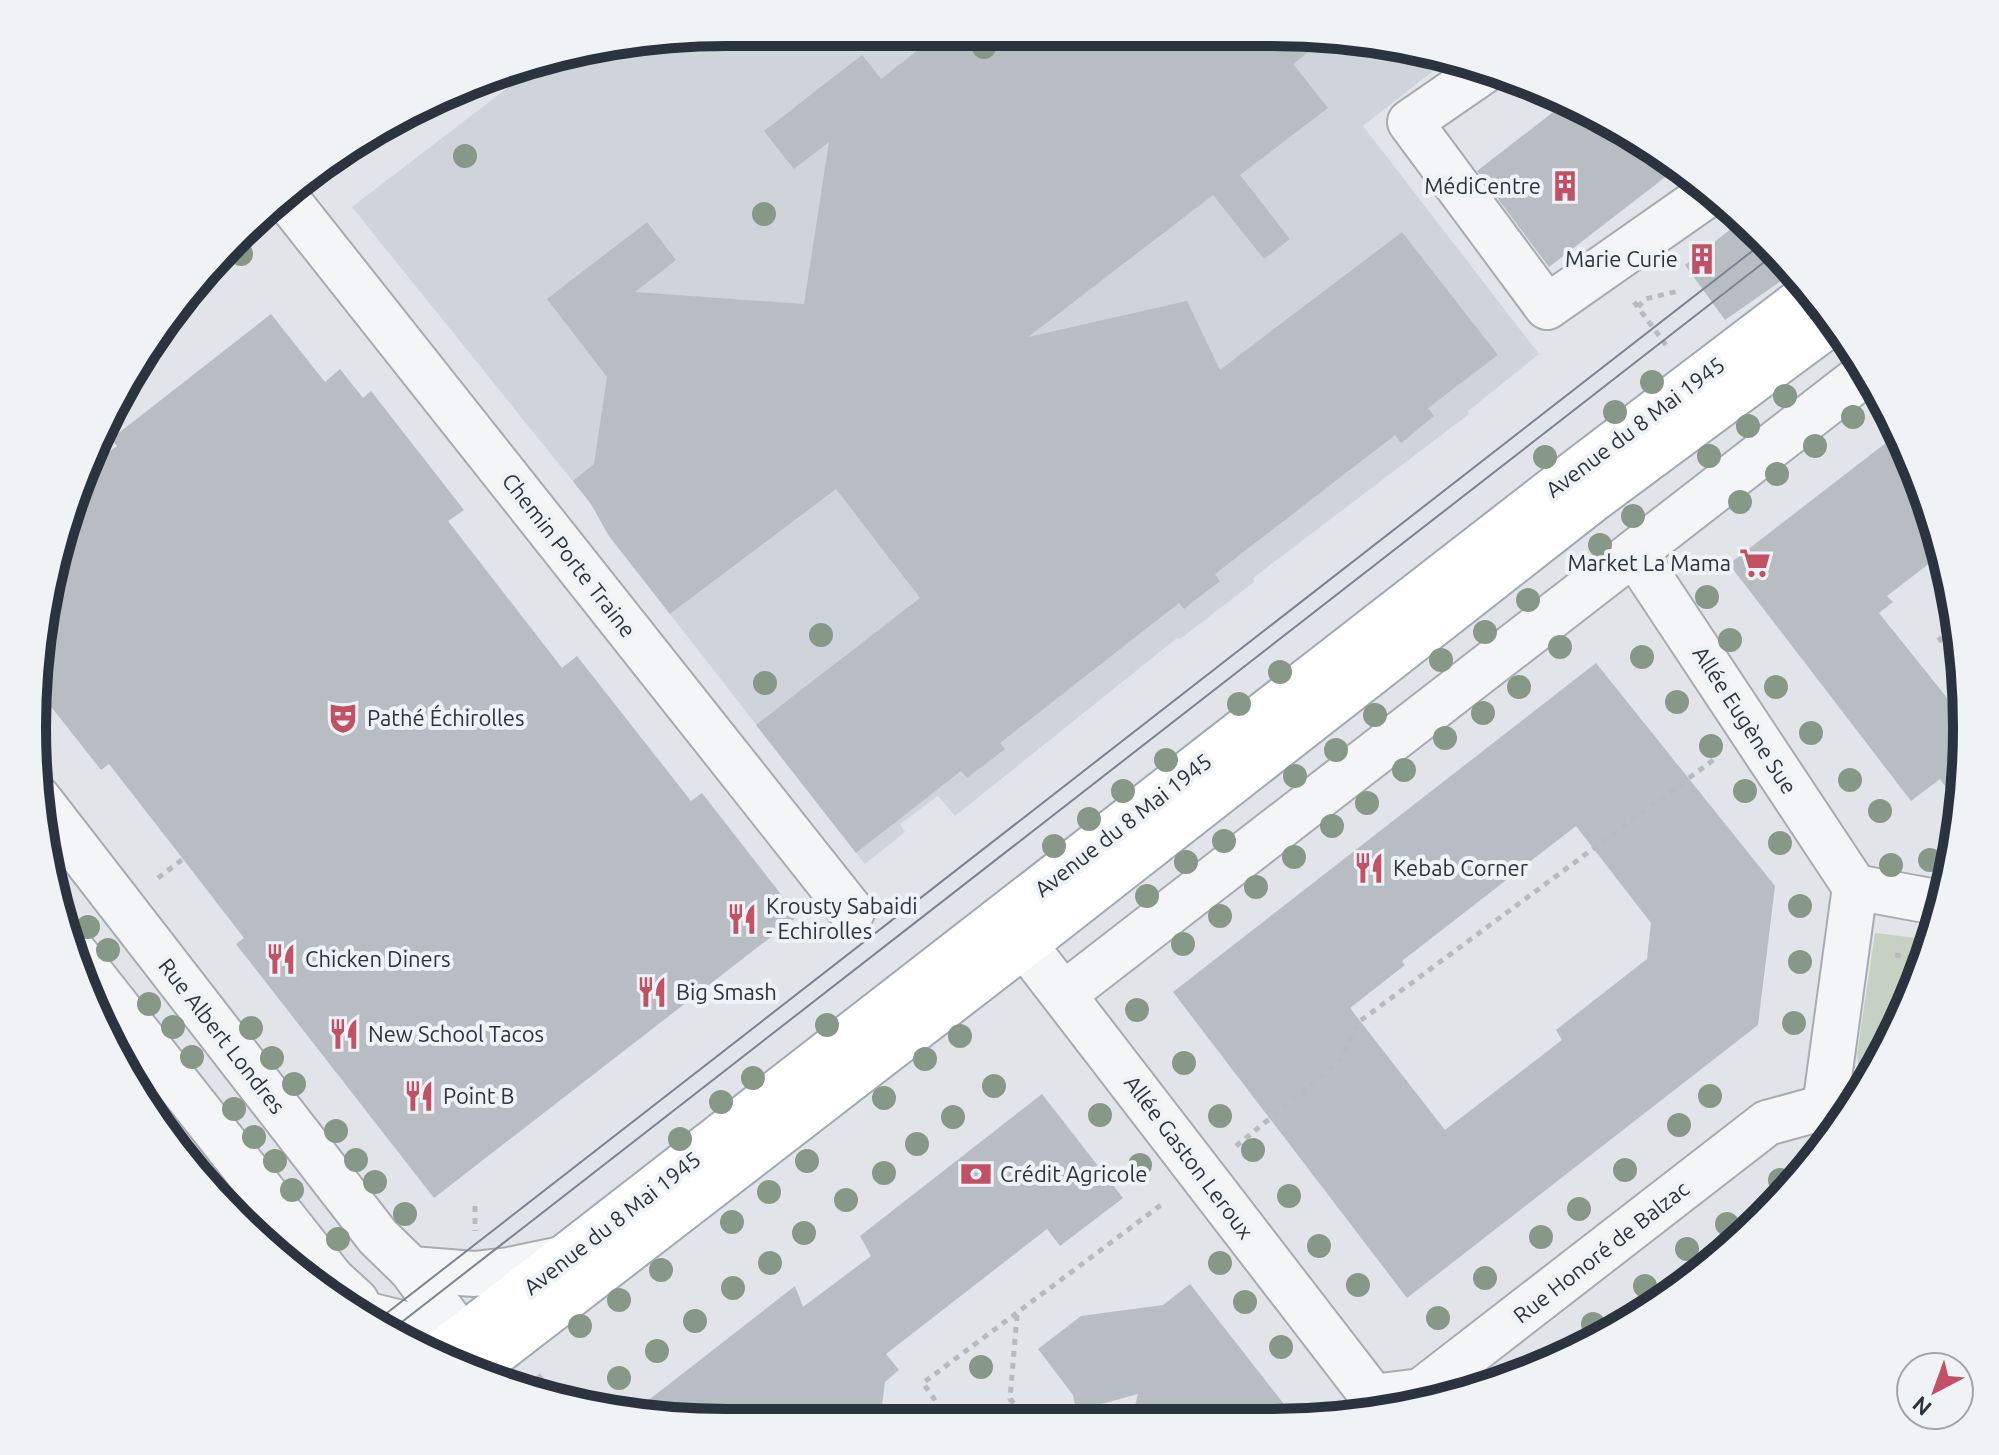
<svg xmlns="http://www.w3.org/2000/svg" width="1999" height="1455" viewBox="0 0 1999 1455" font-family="Ubuntu,sans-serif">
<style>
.built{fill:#cfd3da}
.green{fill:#c7d1c3}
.building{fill:#b8bdc4;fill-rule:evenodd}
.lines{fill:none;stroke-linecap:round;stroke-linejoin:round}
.minor-casing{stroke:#a7abb2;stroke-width:48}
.major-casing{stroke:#a1a9b3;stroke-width:48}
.path{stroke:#b7bbc0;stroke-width:5;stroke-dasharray:6 6;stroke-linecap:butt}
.minor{stroke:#f3f5f7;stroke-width:44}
.major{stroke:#fff;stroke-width:44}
.tram{stroke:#7c8490;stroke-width:2}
.tree{fill:#889888}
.labels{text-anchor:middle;stroke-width:8;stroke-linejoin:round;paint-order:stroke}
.poi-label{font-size:22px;fill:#2b333e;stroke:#f0f3f6;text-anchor:start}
.street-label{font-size:22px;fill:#2b333e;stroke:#f0f3f6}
.rim{fill:none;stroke:#2b333e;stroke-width:10}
</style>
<rect width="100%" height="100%" fill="#e1e4e8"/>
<!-- built -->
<polygon class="built" points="728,32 1272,32 1452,56 1363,126 1539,354 1468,411 1469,414 1253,578 1254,582 1180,639 1177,638 955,816 938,796 900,824 905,832 865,864 609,536 591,504 352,207 549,56"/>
<!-- green -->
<polygon class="green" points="1875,933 1933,940 1874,1075 1868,1084 1859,1075 1857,1055"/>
<!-- building -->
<g class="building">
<polygon points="941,32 1272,32 1325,39 1293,64 1328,108 1240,175 1290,239 1264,259 1213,195 1028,337 1187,301 1220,370 1402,232 1498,355 1428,408 1434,416 1401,443 1395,435 1215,574 1220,581 1184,609 1179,603 1000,743 1005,749 967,778 961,771 856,853 756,725 920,598 836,489 670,614 609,536 591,504 573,481 594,464 607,377 547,299 647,222 676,260 635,292 804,304 829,142 794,169 764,131 862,55 881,79"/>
<polygon points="1561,106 1658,149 1677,168 1549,267 1477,171"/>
<polygon points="1731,229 1743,229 1791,274 1725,320 1685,265"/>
<polygon points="271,314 325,382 340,369 363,398 371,391 464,510 448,521 562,668 577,656 691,801 702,793 798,916 434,1198 236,944 244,938 183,859 109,764 101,770 38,690 38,636 89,468 117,446 111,439"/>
<polygon points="1900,432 1944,552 1887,596 1893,602 1879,613 1964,719 1961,808 1940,779 1911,801 1729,564"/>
<path d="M1596 663 1775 886 1758 1025 1407 1298 1173 992ZM1576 826 1651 923 1647 959 1556 1030 1562 1040 1445 1130 1350 1008 1405 965 1402 961Z"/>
<polygon points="1042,1094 1123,1198 1060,1246 1047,1229 886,1354 899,1370 885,1382 880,1420 682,1421 632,1413 795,1286 803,1307 871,1256 860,1236"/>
<polygon points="1190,1284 1294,1417 1132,1418 1138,1394 1076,1411 1073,1395 1038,1349 1081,1316 1163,1305"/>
</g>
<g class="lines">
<defs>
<g id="minor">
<polyline points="1484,71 1410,122 1547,307 1707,195"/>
<polyline points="286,198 852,912"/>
<polyline points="1634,553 1855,887 1825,1107"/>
<polyline points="38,798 378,1237 411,1269 474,1274 509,1270 566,1258"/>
<polyline points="1855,887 1941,903"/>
<polyline points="1004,918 1373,1397"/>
<polyline points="74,952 332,1279 356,1301 365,1317"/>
<polyline points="1064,994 1866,373"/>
<polyline points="411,1269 484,1367"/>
<polyline points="364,1314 463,1338"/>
<polyline points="1368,1416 1373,1397 1421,1391 1767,1123 1825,1107 1849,1110"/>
</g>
<g id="major">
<polyline points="436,1357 1576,472 1811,293"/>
<polyline points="472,1371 1024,945 1595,498 1834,321"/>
</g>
</defs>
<!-- minor casing -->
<use href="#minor" class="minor-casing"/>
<!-- major casing -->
<use href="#major" class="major-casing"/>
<!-- path -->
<g class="path">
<polyline points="1634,302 1666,345"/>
<polyline points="1638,307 1645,299 1679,291"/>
<polyline points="1956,622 1938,636 1949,652 1960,649"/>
<polyline points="158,878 183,859"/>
<polyline points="1895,955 1926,960"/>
<polyline points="1236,1146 1338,1063 1360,1021 1716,758"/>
<polyline points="475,1206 475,1231"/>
<polyline points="1741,1236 1743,1224 1799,1180"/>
<polyline points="1017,1315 1010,1399 1028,1419"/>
<polyline points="538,1375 561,1402"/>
<polyline points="949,1420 923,1383 1165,1202"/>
</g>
<!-- minor -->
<use href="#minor" class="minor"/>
<!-- major -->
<use href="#major" class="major"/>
<!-- tram -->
<g class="tram">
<polyline points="374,1323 1760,245"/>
<polyline points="389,1332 1772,256"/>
</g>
</g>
<!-- trees -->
<g class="tree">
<circle cx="984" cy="47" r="12"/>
<circle cx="465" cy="156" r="12"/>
<circle cx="764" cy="214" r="12"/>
<circle cx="241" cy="254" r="12"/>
<circle cx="1652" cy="382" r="12"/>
<circle cx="1785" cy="396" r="12"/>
<circle cx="1615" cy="412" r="12"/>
<circle cx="1853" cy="417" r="12"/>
<circle cx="1748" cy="426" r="12"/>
<circle cx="1815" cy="446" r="12"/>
<circle cx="1709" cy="456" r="12"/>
<circle cx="1545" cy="457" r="12"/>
<circle cx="1777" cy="474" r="12"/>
<circle cx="1740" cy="502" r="12"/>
<circle cx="1633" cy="516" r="12"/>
<circle cx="1600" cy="545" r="12"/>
<circle cx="1707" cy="597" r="12"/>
<circle cx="1528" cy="600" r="12"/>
<circle cx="1485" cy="632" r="12"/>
<circle cx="821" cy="635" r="12"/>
<circle cx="1730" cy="640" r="12"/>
<circle cx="1560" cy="647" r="12"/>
<circle cx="1642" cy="657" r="12"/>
<circle cx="1441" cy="660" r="12"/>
<circle cx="1280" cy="672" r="12"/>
<circle cx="765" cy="683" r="12"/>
<circle cx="1519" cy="687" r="12"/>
<circle cx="1776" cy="687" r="12"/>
<circle cx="1677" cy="702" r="12"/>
<circle cx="1239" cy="704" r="12"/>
<circle cx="1483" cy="713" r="12"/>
<circle cx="1375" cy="715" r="12"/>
<circle cx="1811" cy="733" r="12"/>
<circle cx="1445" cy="738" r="12"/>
<circle cx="1711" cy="746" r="12"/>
<circle cx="1336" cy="750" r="12"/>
<circle cx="1166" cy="760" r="12"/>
<circle cx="1404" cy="770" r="12"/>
<circle cx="1295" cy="776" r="12"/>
<circle cx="1850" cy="780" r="12"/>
<circle cx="1123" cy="791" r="12"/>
<circle cx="1745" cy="791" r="12"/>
<circle cx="1367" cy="803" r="12"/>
<circle cx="1880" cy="811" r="12"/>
<circle cx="1089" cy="819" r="12"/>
<circle cx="1332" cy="826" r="12"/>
<circle cx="1224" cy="841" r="12"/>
<circle cx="1780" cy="843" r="12"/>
<circle cx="1054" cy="846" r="12"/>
<circle cx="1294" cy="857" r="12"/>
<circle cx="1930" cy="860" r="12"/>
<circle cx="1186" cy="862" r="12"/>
<circle cx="1891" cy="865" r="12"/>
<circle cx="1256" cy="887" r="12"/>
<circle cx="1147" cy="896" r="12"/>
<circle cx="1800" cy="906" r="12"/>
<circle cx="1220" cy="916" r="12"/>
<circle cx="88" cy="927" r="12"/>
<circle cx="1183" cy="944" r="12"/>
<circle cx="108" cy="950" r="12"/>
<circle cx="1800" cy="962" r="12"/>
<circle cx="149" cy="1004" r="12"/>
<circle cx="1137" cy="1010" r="12"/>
<circle cx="1794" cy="1023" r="12"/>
<circle cx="827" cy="1025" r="12"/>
<circle cx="173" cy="1027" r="12"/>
<circle cx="251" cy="1028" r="12"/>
<circle cx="960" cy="1036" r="12"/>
<circle cx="192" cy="1057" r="12"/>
<circle cx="272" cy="1058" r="12"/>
<circle cx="925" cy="1059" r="12"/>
<circle cx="1184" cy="1063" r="12"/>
<circle cx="753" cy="1078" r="12"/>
<circle cx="294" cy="1084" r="12"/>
<circle cx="994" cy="1086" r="12"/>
<circle cx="1710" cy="1096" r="12"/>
<circle cx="884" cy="1098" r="12"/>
<circle cx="721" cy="1102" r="12"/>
<circle cx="234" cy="1109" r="12"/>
<circle cx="1100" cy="1115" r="12"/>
<circle cx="1220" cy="1116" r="12"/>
<circle cx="953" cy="1117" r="12"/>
<circle cx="1679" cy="1125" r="12"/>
<circle cx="336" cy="1131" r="12"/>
<circle cx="254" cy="1137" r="12"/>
<circle cx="680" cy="1139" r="12"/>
<circle cx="917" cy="1144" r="12"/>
<circle cx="1253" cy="1150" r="12"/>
<circle cx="356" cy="1160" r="12"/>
<circle cx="275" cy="1161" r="12"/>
<circle cx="807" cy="1161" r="12"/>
<circle cx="1140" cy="1165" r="12"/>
<circle cx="1625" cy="1170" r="12"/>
<circle cx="884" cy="1173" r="12"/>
<circle cx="1780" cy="1180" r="12"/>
<circle cx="375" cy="1182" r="12"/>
<circle cx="292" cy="1190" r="12"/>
<circle cx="769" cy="1192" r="12"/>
<circle cx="1289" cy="1196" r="12"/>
<circle cx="846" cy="1200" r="12"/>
<circle cx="1579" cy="1209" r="12"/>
<circle cx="405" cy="1214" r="12"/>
<circle cx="732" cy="1222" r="12"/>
<circle cx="1727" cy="1224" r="12"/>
<circle cx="804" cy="1233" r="12"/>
<circle cx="1541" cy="1237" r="12"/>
<circle cx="338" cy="1239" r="12"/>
<circle cx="1319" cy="1246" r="12"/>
<circle cx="1687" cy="1249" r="12"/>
<circle cx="770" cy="1263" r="12"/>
<circle cx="1220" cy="1263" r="12"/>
<circle cx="661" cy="1270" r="12"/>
<circle cx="1485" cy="1278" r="12"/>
<circle cx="1358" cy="1285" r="12"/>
<circle cx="1645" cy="1286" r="12"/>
<circle cx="733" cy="1288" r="12"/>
<circle cx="619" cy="1300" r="12"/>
<circle cx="1245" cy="1302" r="12"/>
<circle cx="1438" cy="1318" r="12"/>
<circle cx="695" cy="1321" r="12"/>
<circle cx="1593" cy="1324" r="12"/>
<circle cx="580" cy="1326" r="12"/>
<circle cx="1281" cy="1347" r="12"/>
<circle cx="657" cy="1351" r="12"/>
<circle cx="981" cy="1367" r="12"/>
<circle cx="619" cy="1378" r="12"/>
</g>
<!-- icons -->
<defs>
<symbol id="building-bare" viewBox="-9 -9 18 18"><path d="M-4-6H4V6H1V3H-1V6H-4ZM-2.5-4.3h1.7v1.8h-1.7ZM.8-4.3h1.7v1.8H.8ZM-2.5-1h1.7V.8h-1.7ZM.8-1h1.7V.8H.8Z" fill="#c25166" stroke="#f0f3f6" stroke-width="2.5" paint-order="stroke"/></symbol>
<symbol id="supermarket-bare" viewBox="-9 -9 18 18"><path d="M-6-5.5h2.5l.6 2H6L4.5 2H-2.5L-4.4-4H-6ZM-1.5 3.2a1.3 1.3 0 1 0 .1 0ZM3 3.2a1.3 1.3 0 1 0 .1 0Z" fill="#c25166" stroke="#f0f3f6" stroke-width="2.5" paint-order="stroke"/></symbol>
<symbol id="theatre-bare" viewBox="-9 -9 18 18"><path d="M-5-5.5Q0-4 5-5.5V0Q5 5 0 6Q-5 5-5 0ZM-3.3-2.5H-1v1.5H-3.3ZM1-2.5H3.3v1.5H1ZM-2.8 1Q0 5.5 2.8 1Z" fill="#c25166" stroke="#f0f3f6" stroke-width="2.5" paint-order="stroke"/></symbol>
<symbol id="restaurant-bare" viewBox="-9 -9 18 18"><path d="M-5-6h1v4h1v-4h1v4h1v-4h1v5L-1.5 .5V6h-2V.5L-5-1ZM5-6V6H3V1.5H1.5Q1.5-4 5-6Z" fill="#c25166" stroke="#f0f3f6" stroke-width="2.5" paint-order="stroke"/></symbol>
<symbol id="bank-bare" viewBox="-9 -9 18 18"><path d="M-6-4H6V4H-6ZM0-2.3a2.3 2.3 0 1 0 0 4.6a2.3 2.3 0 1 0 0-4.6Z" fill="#c25166" stroke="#f0f3f6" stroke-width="2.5" paint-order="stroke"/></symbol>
</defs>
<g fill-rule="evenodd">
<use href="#building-bare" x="1543" y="164" width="44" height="44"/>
<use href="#building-bare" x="1680" y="237" width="44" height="44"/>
<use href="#supermarket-bare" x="1733" y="541" width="44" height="44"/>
<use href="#theatre-bare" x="321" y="696" width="44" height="44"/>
<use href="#restaurant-bare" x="1347" y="846" width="44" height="44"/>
<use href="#restaurant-bare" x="720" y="897" width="44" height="44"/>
<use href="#restaurant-bare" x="259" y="937" width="44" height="44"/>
<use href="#restaurant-bare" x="630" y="970" width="44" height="44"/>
<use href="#restaurant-bare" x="322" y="1012" width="44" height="44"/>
<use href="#restaurant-bare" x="397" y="1074" width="44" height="44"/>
<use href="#bank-bare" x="954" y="1152" width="44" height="44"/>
</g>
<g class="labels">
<!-- poi labels -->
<g class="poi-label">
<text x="1541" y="194" text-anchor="end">MédiCentre</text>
<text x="1678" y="267" text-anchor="end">Marie Curie</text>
<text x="1731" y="571" text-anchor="end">Market La Mama</text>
<text x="367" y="726">Pathé Échirolles</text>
<text x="1393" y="876">Kebab Corner</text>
<text x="766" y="914">Krousty Sabaidi<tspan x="766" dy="25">- Echirolles</tspan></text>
<text x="305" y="967">Chicken Diners</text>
<text x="676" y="1000">Big Smash</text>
<text x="368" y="1042">New School Tacos</text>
<text x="443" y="1104">Point B</text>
<text x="1000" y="1182">Crédit Agricole</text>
</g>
<!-- street labels -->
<g class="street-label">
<text transform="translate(1635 427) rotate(-37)" y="8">Avenue du 8 Mai 1945</text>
<text transform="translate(569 555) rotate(52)" y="8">Chemin Porte Traine</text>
<text transform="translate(1745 720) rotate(57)" y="8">Allée Eugène Sue</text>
<text transform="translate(1123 825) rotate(-38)" y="8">Avenue du 8 Mai 1945</text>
<text transform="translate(222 1036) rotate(52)" y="8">Rue Albert Londres</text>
<text transform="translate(1189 1157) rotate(53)" y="8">Allée Gaston Leroux</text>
<text transform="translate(612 1223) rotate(-38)" y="8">Avenue du 8 Mai 1945</text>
<text transform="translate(1601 1252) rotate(-38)" y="8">Rue Honoré de Balzac</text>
</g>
</g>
<!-- crop -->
<path d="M0 0H1999V1455H0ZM727 46H1272A681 681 0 0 1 1953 727V728A681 681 0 0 1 1272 1409H727A681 681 0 0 1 46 728V727A681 681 0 0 1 727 46Z" fill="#f0f3f6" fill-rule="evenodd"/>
<path class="rim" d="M727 46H1272A681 681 0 0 1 1953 727V728A681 681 0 0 1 1272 1409H727A681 681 0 0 1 46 728V727A681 681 0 0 1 727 46Z"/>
<!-- north arrow -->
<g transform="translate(1935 1391) rotate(221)"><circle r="38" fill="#f0f3f6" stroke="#a1a6ac" stroke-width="2"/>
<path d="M0-6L14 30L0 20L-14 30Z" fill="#c25166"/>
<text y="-12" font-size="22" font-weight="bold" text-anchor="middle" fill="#2b333e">N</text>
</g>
</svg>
